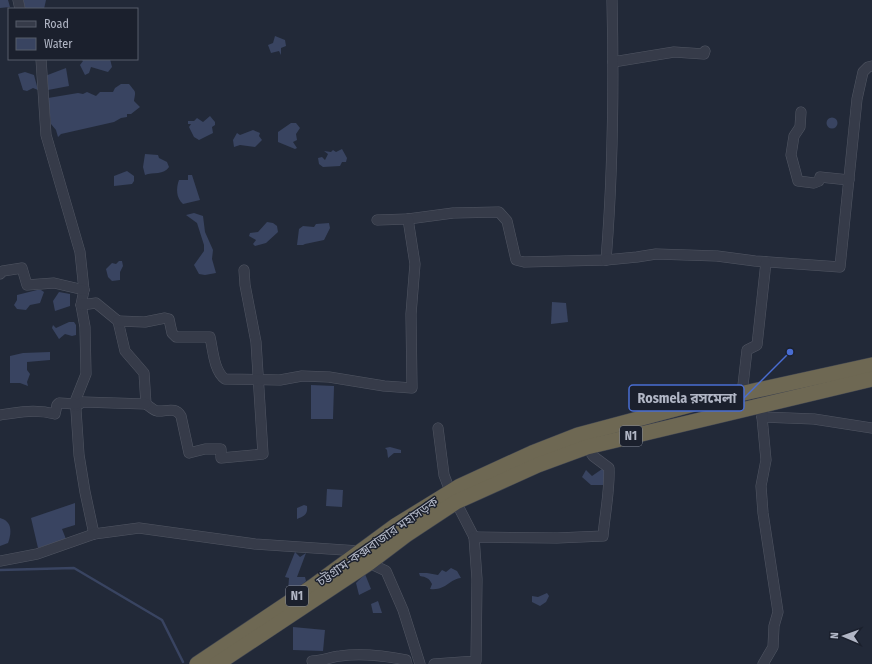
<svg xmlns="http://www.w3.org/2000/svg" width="872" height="664" viewBox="0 0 872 664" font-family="'Fira Sans Condensed','Noto Sans Bengali',sans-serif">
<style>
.water{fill:#394461}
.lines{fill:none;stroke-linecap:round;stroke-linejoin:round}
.stream{stroke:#394461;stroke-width:2.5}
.minor-casing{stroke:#515663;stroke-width:11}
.highway-casing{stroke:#3e4350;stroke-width:16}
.minor{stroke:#363b49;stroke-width:10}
.highway{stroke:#6e6853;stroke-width:15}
.labels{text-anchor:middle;stroke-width:3;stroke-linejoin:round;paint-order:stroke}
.shield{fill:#1b202d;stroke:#848997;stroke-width:1}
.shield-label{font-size:12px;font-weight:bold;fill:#b1b6c5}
.street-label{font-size:13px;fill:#b1b6c5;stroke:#1b202d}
.leader{fill:none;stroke:#496dd2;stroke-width:1.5}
.callout-dot{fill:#496dd2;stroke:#1b202d;stroke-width:1.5}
.callout{fill:#1b202d;stroke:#496dd2;stroke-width:1.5}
.callout-label{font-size:14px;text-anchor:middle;font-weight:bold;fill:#b1b6c5}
</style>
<rect width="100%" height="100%" fill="#222938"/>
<!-- water -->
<g class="water">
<polygon points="0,0 8,0 10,7 0,8"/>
<polygon points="23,0 46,0 44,9 25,9"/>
<polygon points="275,36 285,40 286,46 281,48 281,55 279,51 271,53 268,45 273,43"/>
<polygon points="81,59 110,59 112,67 108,72 91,67 89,73 85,75 80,65 83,61"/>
<polygon points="66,68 69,86 48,90 45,76"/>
<polygon points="25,72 34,75 38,90 33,88 27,91 23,90 18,74"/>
<path d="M121 84H129C136 93 136 90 134 101L140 107 131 114H127V117L121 118 114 122 61 134 58 137 56 130 51 124 48 98 78 93 83 94 87 92 96 96 100 92H113L115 88Z"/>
<polygon points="210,116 215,122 215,125 212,127 213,133 199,140 194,137 189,127 191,124 188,124 188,121 194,121 197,118 203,122"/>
<circle cx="832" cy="123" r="5.5"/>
<polygon points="291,123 296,123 300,128 296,134 297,140 293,142 297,148 295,149 278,142 278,132"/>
<polygon points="253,130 260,133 259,136 262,140 255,147 240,145 234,147 233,140 237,133 240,135"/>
<polygon points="342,149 347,158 346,162 342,162 340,166 323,167 319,164 318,158 322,157 325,160 328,154 324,151 331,152 333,150 336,152"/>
<path d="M145 154 158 155 159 158 167 162 169 167C164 175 153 172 145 175L143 167Z"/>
<polygon points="127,171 134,176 134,181 132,184 114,186 114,176"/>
<path d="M188 175H192L200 200 183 204C176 198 176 188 179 180H188Z"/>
<polygon points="194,213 203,216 205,232 213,250 212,259 216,273 205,275 199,274 194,265 204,251 204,245 197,223 186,215"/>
<polygon points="267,222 273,223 277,226 278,232 266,243 255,246 253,244 256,240 249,236 250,233 258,232"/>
<polygon points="329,223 330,228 324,240 305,244 303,245 297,245 299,229 303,226 314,227 316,224"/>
<polygon points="119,261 122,261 123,266 120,272 120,280 112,281 108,277 106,269 112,263 116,264"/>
<polygon points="37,290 41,290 44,292 40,303 30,305 26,310 17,309 14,305 17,300 17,295"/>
<polygon points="59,292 70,294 70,306 55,311 53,301"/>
<polygon points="552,302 566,303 568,322 551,324"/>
<polygon points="69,322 74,322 76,325 76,335 72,336 65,334 59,339 52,328 53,325 56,328"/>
<polygon points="50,352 50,360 27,362 27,370 30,374 27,382 28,386 20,383 10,383 10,356 23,353"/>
<polygon points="311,385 334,386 333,419 311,419"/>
<polygon points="390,447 401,450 401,453 394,453 388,458 387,450 385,448"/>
<polygon points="605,467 607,490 603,485 591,485 582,477 586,470 592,476"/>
<polygon points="327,489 343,490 342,507 326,506"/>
<polygon points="75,503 75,525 62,529 66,539 38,548 31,518"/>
<path d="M304 505 307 506C308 515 304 516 297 519V508Z"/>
<path d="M0 518C12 521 12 532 8 543L0 546Z"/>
<polygon points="295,552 300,557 306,553 297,577 305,577 306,581 303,584 308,587 288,591 289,578 285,577"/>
<path d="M451 568 457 571 461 578C449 579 446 591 430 589L432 584C429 578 426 577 420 576L419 573H427L438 575 442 570 446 572Z"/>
<polygon points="365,574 371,589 359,595 356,583"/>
<polygon points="547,593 549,596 546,602 540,606 532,602 532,596 538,597"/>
<polygon points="378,601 382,613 373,613 371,604"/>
<polygon points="293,627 325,630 323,651 293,650"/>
</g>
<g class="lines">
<!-- stream -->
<polyline class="stream" points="0,570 74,568 162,620 183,662"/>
<defs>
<g id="minor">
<polyline points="18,0 20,9"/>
<polyline points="41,59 46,135 80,252 84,290 81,305 85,327 86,374 76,399 76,410 79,455 85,492 94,534"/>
<polyline points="613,62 674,52 704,54 705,51"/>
<polyline points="801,112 800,127 794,136 791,155 798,181 814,183 819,181 820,177 849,180"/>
<path d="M408 219 453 213 499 212 507 221 516 260 524 262 606 260C613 173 614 87 612 0"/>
<polyline points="606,260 637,257 656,254 717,256 755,261 840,267 857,99 863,72 868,67 872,66"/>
<polyline points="0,274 3,271 22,268 27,285 54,283 84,290"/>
<path d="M81 305 96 303 118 321 125 351 144 373 146 404C149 406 153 410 157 411 166 412 175 406 181 416L189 453 205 449H221V458L263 454 256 342 245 285 244 270"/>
<path d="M118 321 145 322 165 318 169 319 172 333 176 337H210C213 350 214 371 225 379L280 380 302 376 329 377 384 386 412 388 411 314 415 264 408 219 377 220"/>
<polyline points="742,394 747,350 757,345 766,262"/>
<polyline points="76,406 83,402 146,404"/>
<path d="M0 415C19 412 36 409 55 414L57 405 59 403 76 404"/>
<polyline points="762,417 814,419 872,428"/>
<polyline points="438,428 444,475 450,491"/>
<polyline points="456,502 474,537"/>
<polyline points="0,561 37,554 94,534 139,528 255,544 359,551"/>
<polyline points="369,563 386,571 403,610 420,664"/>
<path d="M312 661C323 661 330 657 340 656 361 653 386 656 406 660L407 664"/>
<path d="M434 664 476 661 477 579 474 537 557 538 603 536C605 513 610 490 609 468L593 456 587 447"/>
<polyline points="763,664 773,647 774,626 778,612 763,513 761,486 766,460 762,417 764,404"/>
</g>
<g id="highway">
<polyline points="197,664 312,587 395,526 460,486 532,453 578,435 694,404 872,365"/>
<polyline points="217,664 369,563 406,535 456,502 538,465 587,447 872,379"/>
</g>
</defs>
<!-- minor casing -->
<use href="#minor" class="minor-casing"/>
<!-- highway casing -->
<use href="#highway" class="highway-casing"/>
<!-- minor -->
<use href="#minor" class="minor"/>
<!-- highway -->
<use href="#highway" class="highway"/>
</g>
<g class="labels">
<!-- shield labels -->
<g class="shield">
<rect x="620" y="426" width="22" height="20" rx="3"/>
<rect x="286" y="586" width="22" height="20" rx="3"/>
</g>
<g class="shield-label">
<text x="631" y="440">N1</text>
<text x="297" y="600">N1</text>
</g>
<!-- street labels -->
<g class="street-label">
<text transform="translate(377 541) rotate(-35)" y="5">চট্টগ্রাম-কক্সবাজার মহাসড়ক</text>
</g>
</g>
<!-- callouts -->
<path class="leader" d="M790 352L744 398"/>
<circle class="callout-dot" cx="790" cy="352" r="4"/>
<rect class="callout" x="629" y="385" width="115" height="26" rx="4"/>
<g class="callout-label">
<text x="687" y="403">Rosmela রসমেলা</text>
</g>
<!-- legend -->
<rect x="8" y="8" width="130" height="52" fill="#1b202d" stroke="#575c6a"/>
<rect x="16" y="21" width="20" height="6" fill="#363b49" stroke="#575c6a"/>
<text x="44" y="28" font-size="12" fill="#b1b6c5">Road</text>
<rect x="16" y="38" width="20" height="12" fill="#394461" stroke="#575c6a"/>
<text x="44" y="48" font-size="12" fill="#b1b6c5">Water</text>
<!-- north arrow -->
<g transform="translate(844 636) rotate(272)" stroke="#1b202d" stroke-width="3" paint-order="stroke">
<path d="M0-3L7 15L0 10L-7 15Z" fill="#b1b6c5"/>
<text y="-6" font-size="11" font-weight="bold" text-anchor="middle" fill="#b1b6c5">N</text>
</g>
</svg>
